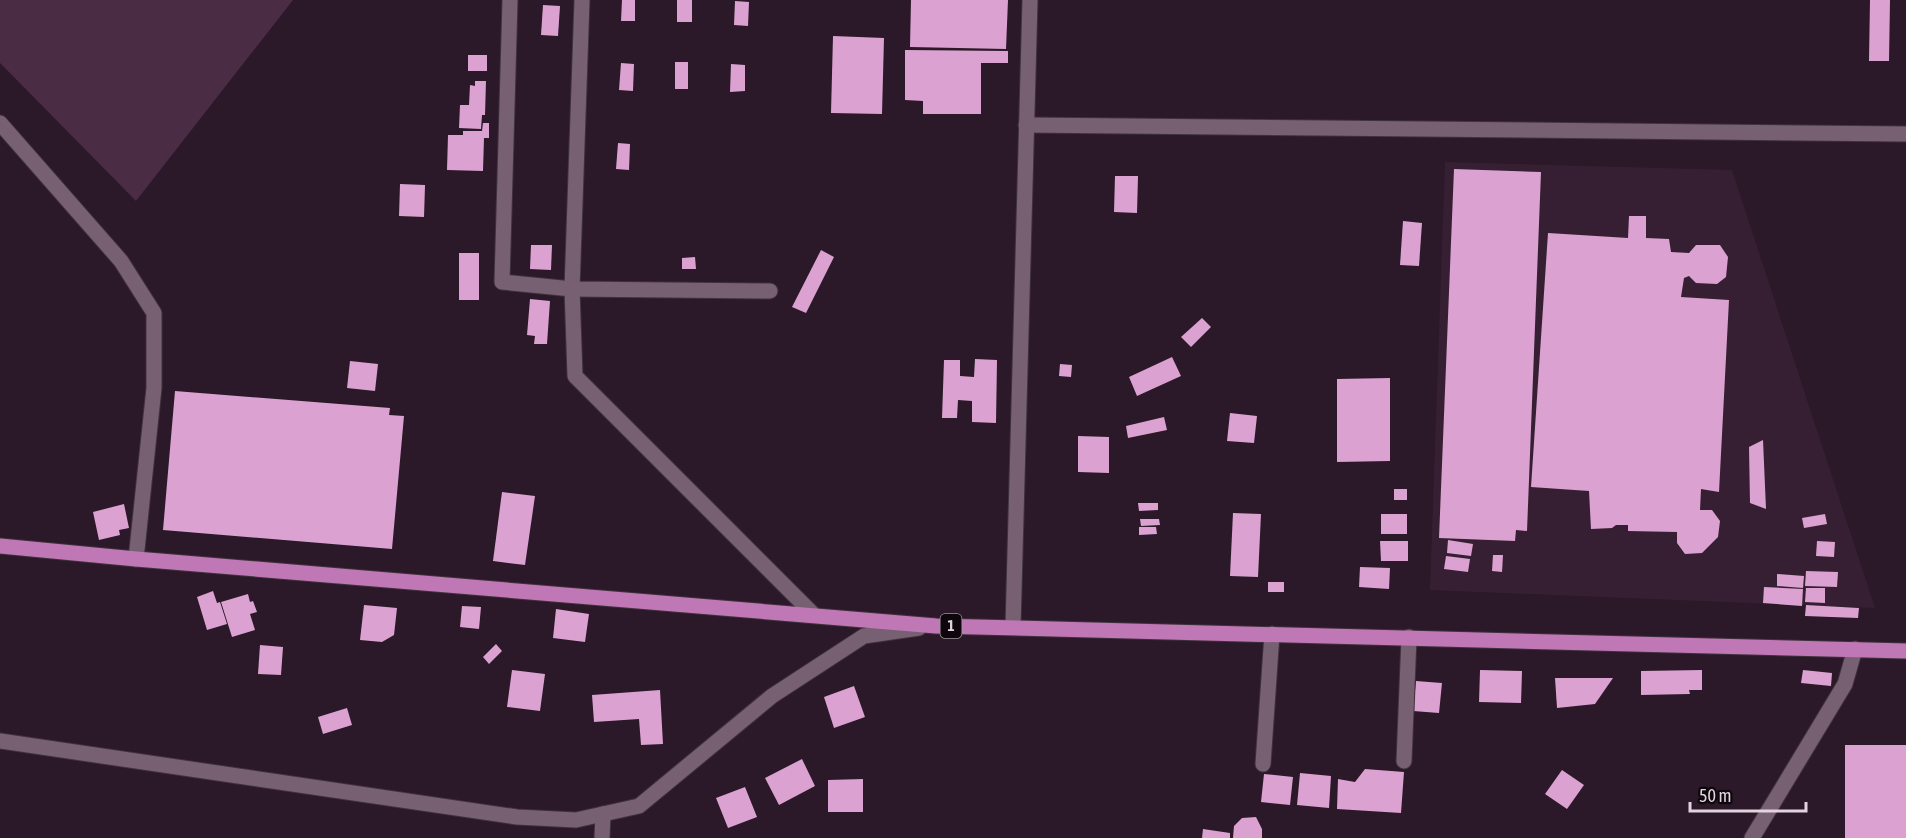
<svg xmlns="http://www.w3.org/2000/svg" width="1906" height="838" viewBox="0 0 1906 838" font-family="'Asap Condensed',sans-serif">
<style>
.built{fill:#371f33}
.green{fill:#4a2c45}
.building{fill:#dba2d1}
.lines{fill:none;stroke-linecap:round;stroke-linejoin:round}
.minor-casing{stroke:#40323d;stroke-width:17}
.major-casing{stroke:#40323d;stroke-width:17}
.minor{stroke:#776072;stroke-width:15}
.major{stroke:#c077b5;stroke-width:15}
.labels{text-anchor:middle;stroke-width:6;stroke-linejoin:round;paint-order:stroke}
.shield{fill:#0e060d;stroke:#a2969f;stroke-width:1.5}
.shield-label{font-size:15px;font-weight:bold;fill:#e1d4de}
</style>
<rect width="100%" height="100%" fill="#2b1828"/>
<!-- built -->
<polygon class="built" points="1445,162 1732,170 1875,608 1430,590"/>
<!-- green -->
<polygon class="green" points="0,0 293,0 136,201 0,63"/>
<!-- building -->
<g class="building">
<polygon points="622,0 635,0 635,21 621,21"/>
<rect x="677" y="0" width="15" height="22"/>
<polygon points="911,0 1008,0 1006,49 910,47"/>
<polygon points="1870,0 1890,0 1889,61 1869,61"/>
<polygon points="735,1 749,2 748,26 734,25"/>
<polygon points="543,5 560,6 558,36 541,35"/>
<polygon points="833,36 884,38 882,114 831,113"/>
<polygon points="905,50 1008,51 1008,63 981,63 981,114 923,114 923,101 905,100"/>
<rect x="468" y="55" width="19" height="16"/>
<rect x="675" y="62" width="13" height="27"/>
<polygon points="621,63 634,64 633,91 619,90"/>
<polygon points="731,64 745,65 745,91 730,92"/>
<polygon points="475,81 486,81 485,115 482,115 481,129 459,128 460,105 469,105 470,85 475,86"/>
<polygon points="483,123 489,123 489,138 484,138 483,171 447,170 448,135 463,135 463,131 482,131"/>
<polygon points="618,143 630,144 629,170 616,169"/>
<polygon points="1454,169 1541,172 1527,531 1516,530 1515,541 1439,538"/>
<polygon points="1115,176 1138,176 1137,213 1114,212"/>
<polygon points="400,184 425,185 424,217 399,216"/>
<polygon points="1629,216 1646,216 1646,238 1669,239 1671,252 1689,253 1696,245 1720,245 1728,257 1726,277 1717,284 1696,283 1689,276 1684,278 1681,297 1729,300 1719,492 1701,489 1700,510 1712,510 1720,521 1718,537 1702,553 1685,554 1677,543 1677,532 1628,531 1628,525 1616,525 1612,528 1591,529 1589,491 1531,487 1548,233 1628,238"/>
<polygon points="1403,221 1422,223 1419,266 1400,265"/>
<polygon points="531,245 552,245 551,270 530,269"/>
<polygon points="821,250 834,257 806,313 792,307"/>
<rect x="459" y="253" width="20" height="47"/>
<polygon points="695,257 696,269 682,269 682,258"/>
<polygon points="530,299 550,301 547,344 534,344 535,336 527,335"/>
<polygon points="1202,318 1211,327 1191,347 1181,337"/>
<polygon points="1172,357 1181,376 1137,396 1129,377"/>
<polygon points="975,359 997,360 996,423 972,422 972,401 958,400 957,418 942,418 944,360 960,360 960,376 974,377"/>
<polygon points="350,361 378,364 375,391 347,388"/>
<polygon points="1060,364 1072,365 1071,377 1059,376"/>
<polygon points="1390,378 1390,461 1337,462 1337,379"/>
<polygon points="175,391 390,408 389,415 404,416 392,549 163,530"/>
<polygon points="1230,413 1257,416 1254,443 1227,441"/>
<polygon points="1164,417 1167,430 1128,438 1126,426"/>
<polygon points="1078,436 1109,437 1109,473 1078,472"/>
<polygon points="1763,440 1766,509 1750,503 1749,447"/>
<rect x="1394" y="489" width="13" height="11"/>
<polygon points="502,492 535,496 525,565 493,561"/>
<polygon points="1138,503 1158,503 1158,510 1139,511"/>
<polygon points="124,504 129,528 119,530 120,535 99,540 93,512"/>
<polygon points="1233,513 1261,514 1258,577 1230,576"/>
<rect x="1381" y="514" width="26" height="20"/>
<polygon points="1825,514 1827,524 1804,528 1802,518"/>
<polygon points="1140,519 1159,519 1160,525 1141,526"/>
<polygon points="1139,527 1156,527 1157,534 1139,535"/>
<polygon points="1448,540 1473,544 1471,556 1447,553"/>
<polygon points="1380,541 1408,541 1408,561 1381,561"/>
<polygon points="1817,541 1835,542 1834,557 1816,556"/>
<polygon points="1493,555 1503,555 1502,572 1492,571"/>
<polygon points="1446,556 1470,559 1468,572 1444,569"/>
<polygon points="1360,567 1390,568 1389,589 1359,587"/>
<polygon points="1806,571 1838,572 1837,587 1805,586"/>
<polygon points="1777,574 1804,576 1803,588 1777,586"/>
<rect x="1268" y="582" width="16" height="10"/>
<polygon points="1764,587 1803,589 1802,606 1763,603"/>
<polygon points="1806,588 1825,588 1825,603 1805,602"/>
<polygon points="213,591 217,603 220,602 227,624 207,630 197,597"/>
<polygon points="248,594 250,602 253,601 257,612 250,614 255,630 232,637 221,602"/>
<polygon points="364,605 397,608 394,635 382,642 360,640"/>
<polygon points="1806,605 1859,608 1858,618 1805,616"/>
<polygon points="462,606 481,607 479,629 460,627"/>
<polygon points="556,609 589,614 585,642 553,638"/>
<polygon points="496,644 502,651 489,664 483,657"/>
<polygon points="260,645 283,647 281,675 258,674"/>
<polygon points="512,670 545,674 540,711 507,707"/>
<polygon points="1480,670 1522,671 1521,703 1479,702"/>
<polygon points="1702,670 1702,690 1689,690 1690,694 1641,695 1641,671"/>
<polygon points="1803,670 1832,673 1831,686 1801,683"/>
<polygon points="1555,678 1613,678 1595,704 1557,708"/>
<polygon points="1416,681 1442,683 1439,713 1413,711"/>
<polygon points="854,686 865,717 834,728 824,697"/>
<polygon points="660,690 663,744 641,745 639,719 594,722 592,695"/>
<polygon points="347,708 352,725 323,734 318,717"/>
<rect x="1845" y="745" width="61" height="93"/>
<polygon points="802,759 815,786 779,805 765,778"/>
<polygon points="1365,769 1404,772 1401,813 1337,809 1338,779 1355,782"/>
<polygon points="1562,770 1584,785 1567,809 1545,794"/>
<polygon points="1300,773 1331,776 1329,808 1297,805"/>
<polygon points="1264,774 1293,777 1290,805 1261,802"/>
<polygon points="863,779 863,812 828,812 828,780"/>
<polygon points="745,787 757,817 728,828 716,798"/>
<polygon points="1256,817 1262,829 1262,838 1233,838 1234,826 1242,818"/>
<polygon points="1203,829 1230,833 1230,838 1202,838"/>
</g>
<g class="lines">
<defs>
<g id="minor">
<polyline points="510,0 502,282 572,289 575,376 814,615"/>
<polyline points="582,0 572,289 770,291"/>
<polyline points="0,123 121,261 154,313 154,388 136,559"/>
<polyline points="1026,125 1906,134"/>
<polyline points="1013,627 1030,0"/>
<polyline points="0,741 517,817 576,820 639,806 772,696 864,636 919,628"/>
<polyline points="1404,761 1409,637"/>
<polyline points="1263,764 1272,634"/>
<polyline points="602,838 603,814"/>
<polyline points="1752,838 1845,684 1855,649"/>
</g>
<polyline id="major" points="0,546 136,559 936,626 1906,651"/>
</defs>
<!-- minor casing -->
<use href="#minor" class="minor-casing"/>
<!-- major casing -->
<use href="#major" class="major-casing"/>
<!-- minor -->
<use href="#minor" class="minor"/>
<!-- major -->
<use href="#major" class="major"/>
</g>
<g class="labels">
<!-- shield labels -->
<rect class="shield" x="940.5" y="614" width="21" height="24" rx="4.5"/>
<g class="shield-label">
<text x="951" y="631">1</text>
</g>
</g>
<!-- scale -->
<path d="M1690 802v9h116v-9" fill="none" stroke="#e1d4de" stroke-width="3"/>
<text x="1699" y="802" font-size="18" fill="#e1d4de" stroke="#0e060d" stroke-width="4.5" paint-order="stroke">50 m</text>
</svg>
